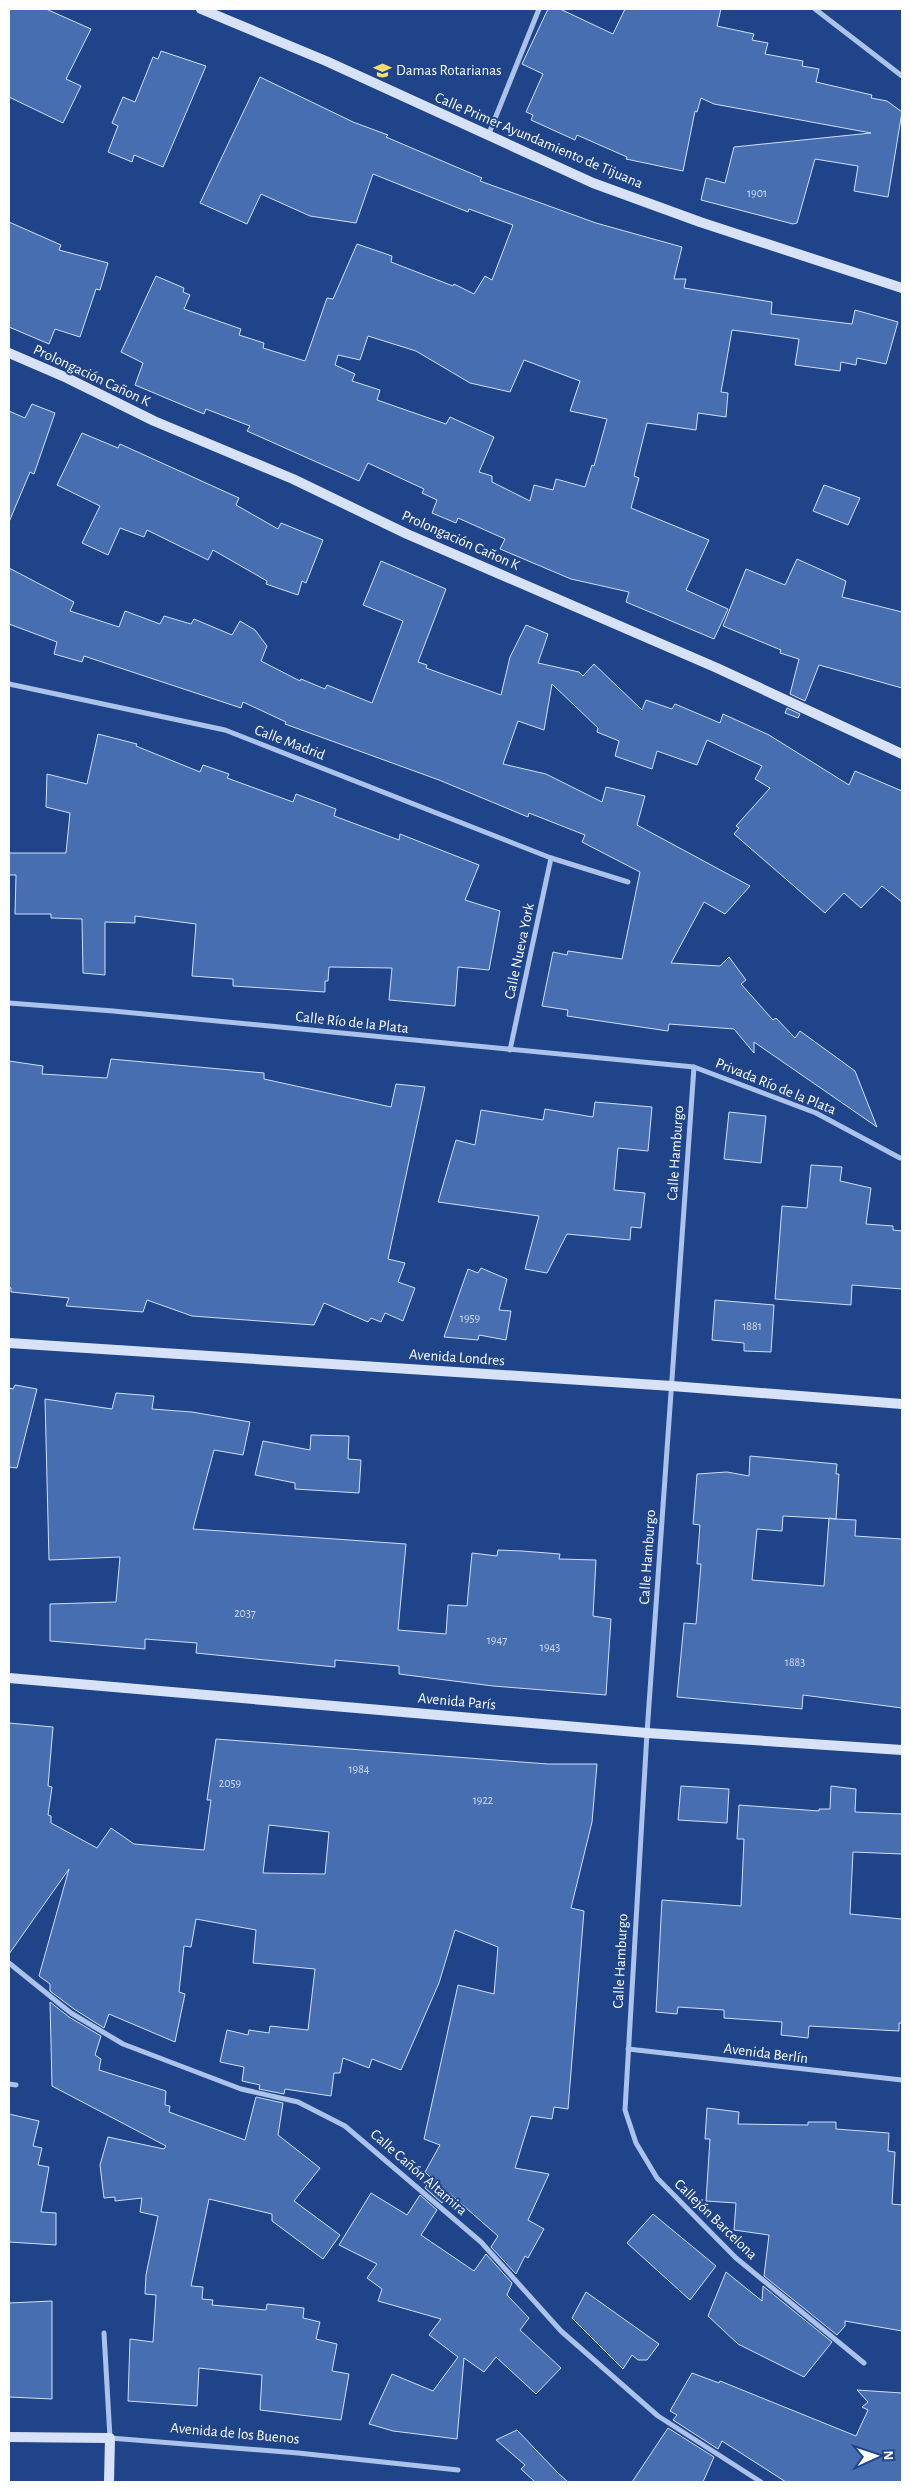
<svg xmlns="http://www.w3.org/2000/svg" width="911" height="2491" viewBox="0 0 911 2491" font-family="'Alegreya Sans',sans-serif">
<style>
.building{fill:#486eb2;stroke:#d0dff8;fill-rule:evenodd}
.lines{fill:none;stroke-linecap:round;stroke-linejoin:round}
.street{stroke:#abc2eb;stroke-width:5}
.secondary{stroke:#d7e2f8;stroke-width:10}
.labels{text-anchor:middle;stroke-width:4;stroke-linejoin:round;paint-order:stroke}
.number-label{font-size:12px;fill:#d1dbec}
.poi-label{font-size:15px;fill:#fff;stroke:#20448a;text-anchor:start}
.street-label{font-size:15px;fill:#fff;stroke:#20448a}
</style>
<rect width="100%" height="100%" fill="#20448a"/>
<!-- building -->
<g class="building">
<polygon points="9,9 46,9 91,29 66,79 81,86 63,123 9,97"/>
<polygon points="548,9 560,9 613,34 625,9 721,9 717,26 754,34 752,40 768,43 765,54 803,61 802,66 819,69 816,82 872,95 871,98 887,101 902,112 888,197 854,191 858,166 815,159 797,223 793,224 701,200 706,178 725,183 734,147 871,133 714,104 701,98 697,112 695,111 683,171 626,159 627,157 577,135 575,140 531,120 533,115 526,112 543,74 522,64"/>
<polygon points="161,51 206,66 163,167 134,155 132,162 108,152 118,126 112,123 123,97 135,102 153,57 158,59"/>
<path d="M260 77 353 122 388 135 386 137 482 178 480 181 596 223 682 247 674 279H686L684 288 772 302 771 314 852 324 855 310 898 322 886 364 857 358 856 365 841 362 840 371 795 365 799 339 732 330 721 392 728 393 726 417 698 413 696 430 647 423 634 476 639 478 631 508 709 540 686 590 728 609 714 639 626 602 629 592 571 579 500 549 505 539 458 518 456 523 432 513 437 500 422 493 424 489 368 463 359 481 247 431 250 426 206 409 204 414 135 385 143 363 121 352 156 276 184 288 183 292 190 295 184 309 241 329 239 335 264 343 263 348 305 361 327 298 333 299 357 244 392 256 391 262 453 286 454 284 474 294 485 276 492 280 513 225 469 209 468 212 373 174 356 223 310 216 261 194 247 224 200 203ZM368 336 416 351 470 383 510 392 524 360 580 381 570 411 607 419 594 466 592 465 585 487 556 479 553 490 534 485 530 501 492 482V476L479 472 494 437 450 417 446 424 377 400 380 390 352 381 355 374 335 365 338 355 360 360Z"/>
<polygon points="9,222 61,245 59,250 108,263 100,290 96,289 80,337 55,329 49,344 9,327"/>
<polygon points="32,404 55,413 34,474 30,472 9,522 9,411 25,418"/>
<polygon points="82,433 118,448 120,444 239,498 236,505 278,529 281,523 323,540 306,583 302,581 298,595 266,584 267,581 213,550 208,560 147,530 144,537 120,528 108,555 82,543 100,506 57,485"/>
<polygon points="824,485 860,498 848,525 813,511"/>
<polygon points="797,559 846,581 842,597 902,612 902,688 819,665 805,701 790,694 799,659 780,653 781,650 723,626 746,569 785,585"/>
<polygon points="381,561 446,589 418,662 427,665 426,668 501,695 510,657 526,625 548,634 538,663 579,672 583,676 594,664 642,710 646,700 672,709 675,704 720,723 723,714 769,735 849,785 855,771 902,791 902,902 882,886 861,908 844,893 825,913 734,834 739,828 736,826 770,788 755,779 762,766 707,740 697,765 657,751 652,769 615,756 619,741 597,732 598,728 552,684 544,730 518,721 503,764 546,774 602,802 606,787 645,796 637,825 750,886 725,914 704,902 671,963 720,966 729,957 746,980 741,984 773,1020 776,1018 795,1038 800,1031 855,1071 877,1127 754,1042 754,1053 734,1029 669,1024 668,1031 567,1016 568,1010 542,1006 553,952 567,955 568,951 622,959 640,872 582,842 585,835 529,813 528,817 439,780 285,724 286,722 243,702 241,708 84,656 82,662 54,654 57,642 9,624 9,568 74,602 70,611 119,627 125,611 160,624 164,616 191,624 194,619 232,635 240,621 255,630 267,646 261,661 300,681 301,679 325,689 327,685 372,703 403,621 363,605"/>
<polygon points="787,708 800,714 798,718 785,713"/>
<polygon points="98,734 137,744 136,746 200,772 203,765 229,774 227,778 293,802 296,794 336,809 334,816 399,840 400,834 479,865 465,900 500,911 489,970 458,967 455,1006 389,1000 392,968 329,967 328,981 325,981 325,992 233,986 233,979 192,976 196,924 135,916 135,923 105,922 105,975 83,973 82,919 51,918 51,914 15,914 16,875 9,875 9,853 66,853 70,813 46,807 47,774 87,784"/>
<polygon points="111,1059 264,1073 264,1079 391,1107 396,1084 425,1087 388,1259 405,1263 398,1282 415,1288 403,1321 385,1313 381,1322 371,1318 368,1322 324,1303 314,1325 192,1316 147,1300 143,1312 66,1306 69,1298 11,1292 11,1288 9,1287 9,1061 43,1066 42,1074 107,1078"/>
<polygon points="595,1102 652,1107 648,1151 618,1148 614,1190 645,1193 641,1228 631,1227 630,1240 567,1234 547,1273 525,1269 539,1216 438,1202 456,1140 475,1145 481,1110 543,1120 545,1109 593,1117"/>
<polygon points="729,1112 766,1116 761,1163 724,1159"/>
<polygon points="811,1165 842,1167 840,1181 871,1188 866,1224 893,1226 893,1230 902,1231 902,1289 852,1285 851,1305 775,1299 782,1206 807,1208"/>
<polygon points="481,1268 507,1279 499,1310 511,1311 506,1340 479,1335 478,1340 444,1337 468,1269 478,1273"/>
<polygon points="715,1300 774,1305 771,1352 744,1351 744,1343 712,1340"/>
<polygon points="15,1385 37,1389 17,1468 9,1467 9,1388 13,1389"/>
<polygon points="116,1393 154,1396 152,1409 192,1412 250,1422 243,1455 214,1450 193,1529 406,1544 398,1630 446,1634 448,1605 467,1606 472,1553 497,1556 498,1550 522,1551 560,1554 559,1559 596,1560 593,1616 611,1619 606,1695 493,1686 399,1674 399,1666 335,1660 335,1667 196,1653 197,1643 145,1639 145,1649 50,1641 50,1604 116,1602 120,1557 49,1560 45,1399 112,1409"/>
<polygon points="311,1435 349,1436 348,1459 361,1460 359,1493 295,1489 295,1483 255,1475 263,1441 310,1450"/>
<path d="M750 1456 837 1464 836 1474H839L836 1519 856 1520 855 1536 902 1539V1708L803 1695 802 1709 677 1697 684 1623 696 1624 701 1564H697L700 1525 693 1524 697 1474 727 1472 749 1476ZM783 1516 836 1519 829 1518 824 1586 752 1580 757 1529 782 1531Z"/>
<path d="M9 1723 53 1727 48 1786 52 1787 48 1815 51 1816V1823L97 1848 111 1828 134 1844 204 1850 211 1800H207L216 1739 548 1764H597L592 1822 571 1908 584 1911 568 2109 554 2107 552 2119 531 2116 515 2168 549 2174 528 2220 544 2229 528 2258 525 2256 516 2274 491 2247 498 2236 449 2193 442 2203 425 2188 431 2178 425 2172 440 2145 424 2139 458 1985 494 1994 498 1947 455 1930 439 1983 401 2070 372 2059 369 2068 343 2058 340 2073H334L331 2096 285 2089 284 2094 259 2089 260 2085 242 2081 244 2067 220 2062 227 2030 248 2035 249 2030 269 2033 270 2026 308 2030 315 1969 253 1963 256 1930 196 1919 191 1947 184 1946 179 1992 185 1994 175 2042 109 2014 104 2028 74 2009 50 1991V1984L39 1976 69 1869 9 1954ZM269 1825 329 1832 325 1874 263 1873Z"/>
<polygon points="681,1786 729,1789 727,1823 678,1820"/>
<polygon points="831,1786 856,1789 855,1812 902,1814 902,1854 853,1852 850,1914 902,1919 902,2023 899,2023 899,2031 809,2026 808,2038 781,2035 782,2022 724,2018 724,2010 678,2007 677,2014 656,2012 662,1900 741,1906 744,1839 737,1839 739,1805 819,1811 819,1809 830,1809"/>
<polygon points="50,2002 69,2017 101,2036 95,2055 101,2059 99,2070 166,2091 165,2105 170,2106 169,2112 245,2140 256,2097 283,2103 278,2135 320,2168 294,2201 340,2235 323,2259 272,2221 272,2214 209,2199 191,2286 203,2287 202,2299 213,2300 212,2305 266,2310 267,2304 304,2308 303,2318 320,2322 316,2339 337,2344 332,2371 349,2374 341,2420 260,2410 262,2375 199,2368 197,2406 128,2401 130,2339 153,2342 156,2295 145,2294 146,2275 158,2216 140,2212 142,2198 115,2201 115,2197 104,2198 100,2165 108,2137 164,2149 166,2146 52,2086"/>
<polygon points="707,2108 739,2112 738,2124 808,2125 808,2122 836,2122 836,2129 889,2133 888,2151 895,2152 892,2204 902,2205 902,2331 845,2321 845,2326 837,2335 764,2276 769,2235 734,2230 736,2203 706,2201 710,2139 705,2139"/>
<polygon points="9,2114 39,2121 33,2146 42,2148 38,2165 49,2167 41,2212 56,2213 56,2245 9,2242"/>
<polygon points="371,2193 407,2215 420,2195 437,2210 421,2235 474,2271 486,2254 512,2283 507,2295 529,2318 520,2330 561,2368 536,2394 496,2357 484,2372 464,2358 457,2439 393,2431 369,2424 392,2374 433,2391 458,2357 429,2335 441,2319 378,2301 382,2289 367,2278 377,2264 339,2245"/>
<polygon points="653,2214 716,2266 690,2300 627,2243"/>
<polygon points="726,2272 762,2301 763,2286 832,2342 804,2377 738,2344 708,2316"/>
<polygon points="586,2292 659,2344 647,2360 638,2360 632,2355 623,2369 572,2318"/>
<polygon points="52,2301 52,2399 9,2397 9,2303"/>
<polygon points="692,2373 719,2383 720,2381 856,2436 868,2410 862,2407 868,2402 857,2390 902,2393 902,2482 786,2482 722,2441 718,2449 673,2420 677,2415 670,2411"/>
<polygon points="668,2428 714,2457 703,2482 632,2482"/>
<polygon points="517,2430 558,2473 568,2482 535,2482 521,2469 525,2465 496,2440"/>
</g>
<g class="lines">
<!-- street -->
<g class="street">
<polyline points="815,9 902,76"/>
<polyline points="488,136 539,9"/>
<polyline points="9,684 225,730 551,858 628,882"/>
<polyline points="9,1003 113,1011 694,1067 816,1113 900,1158"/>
<polyline points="510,1050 551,858"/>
<polyline points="694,1067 647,1733 625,2110 636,2143 657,2178 736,2258 864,2363"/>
<polyline points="9,1963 71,2013 123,2044 241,2089 298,2102 345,2126 481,2242 561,2331 658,2416 761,2482"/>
<polyline points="628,2049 902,2080"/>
<polyline points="9,2084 16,2085"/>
<polyline points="104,2333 110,2438 298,2453 458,2470"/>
</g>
<!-- secondary -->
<g class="secondary">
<polyline points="201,9 326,61 593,183 700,222 902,288"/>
<polyline points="9,353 67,378 154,421 293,479 407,534 717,668 902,754"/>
<polyline points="9,1343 672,1386 902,1404"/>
<polyline points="9,1678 647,1733 902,1750"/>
<polyline points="9,2437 110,2438 109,2482"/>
</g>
</g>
<!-- icons -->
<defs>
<symbol id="school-bare" viewBox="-9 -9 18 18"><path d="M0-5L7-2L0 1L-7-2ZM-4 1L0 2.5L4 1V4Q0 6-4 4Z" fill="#f9dd6c" stroke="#20448a" stroke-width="2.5" paint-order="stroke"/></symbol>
</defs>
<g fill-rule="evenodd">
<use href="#school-bare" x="370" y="58" width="25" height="25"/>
</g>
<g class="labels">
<!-- number labels -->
<g class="number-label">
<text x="757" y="197">1901</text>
<text x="470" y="1322">1959</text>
<text x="752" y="1330">1881</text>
<text x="245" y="1617">2037</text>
<text x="497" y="1644">1947</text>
<text x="550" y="1651">1943</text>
<text x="795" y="1666">1883</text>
<text x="359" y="1773">1984</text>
<text x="230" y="1787">2059</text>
<text x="483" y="1804">1922</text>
</g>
<!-- poi labels -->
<g class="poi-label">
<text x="396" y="75">Damas Rotarianas</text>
</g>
<!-- street labels -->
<g class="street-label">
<text transform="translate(539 140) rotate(23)" y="5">Calle Primer Ayundamiento de Tijuana</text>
<text transform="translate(92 375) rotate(25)" y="5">Prolongación Cañon K</text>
<text transform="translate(461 540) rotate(24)" y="5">Prolongación Cañon K</text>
<text transform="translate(290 742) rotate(21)" y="5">Calle Madrid</text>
<text transform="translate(519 951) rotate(-78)" y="5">Calle Nueva York</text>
<text transform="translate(352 1022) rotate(6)" y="5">Calle Río de la Plata</text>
<text transform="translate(776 1086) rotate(22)" y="5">Privada Río de la Plata</text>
<text transform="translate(675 1153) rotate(-86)" y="5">Calle Hamburgo</text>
<text transform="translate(457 1357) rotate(4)" y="5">Avenida Londres</text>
<text transform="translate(647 1557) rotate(-86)" y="5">Calle Hamburgo</text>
<text transform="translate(457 1701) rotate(5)" y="5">Avenida París</text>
<text transform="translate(620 1961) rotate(-87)" y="5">Calle Hamburgo</text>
<text transform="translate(766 2053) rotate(7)" y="5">Avenida Berlín</text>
<text transform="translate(419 2172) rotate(41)" y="5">Calle Cañón Altamira</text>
<text transform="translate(716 2219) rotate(44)" y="5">Callejón Barcelona</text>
<text transform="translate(235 2433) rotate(5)" y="5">Avenida de los Buenos</text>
</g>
</g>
<!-- border -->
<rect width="911" height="2491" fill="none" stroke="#ffffff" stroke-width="20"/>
<!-- north arrow -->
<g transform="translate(876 2456) rotate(87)" stroke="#20448a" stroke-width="4" paint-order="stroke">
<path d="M0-4L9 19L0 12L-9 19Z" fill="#ffffff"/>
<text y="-8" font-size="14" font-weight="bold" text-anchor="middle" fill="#ffffff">N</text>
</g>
</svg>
